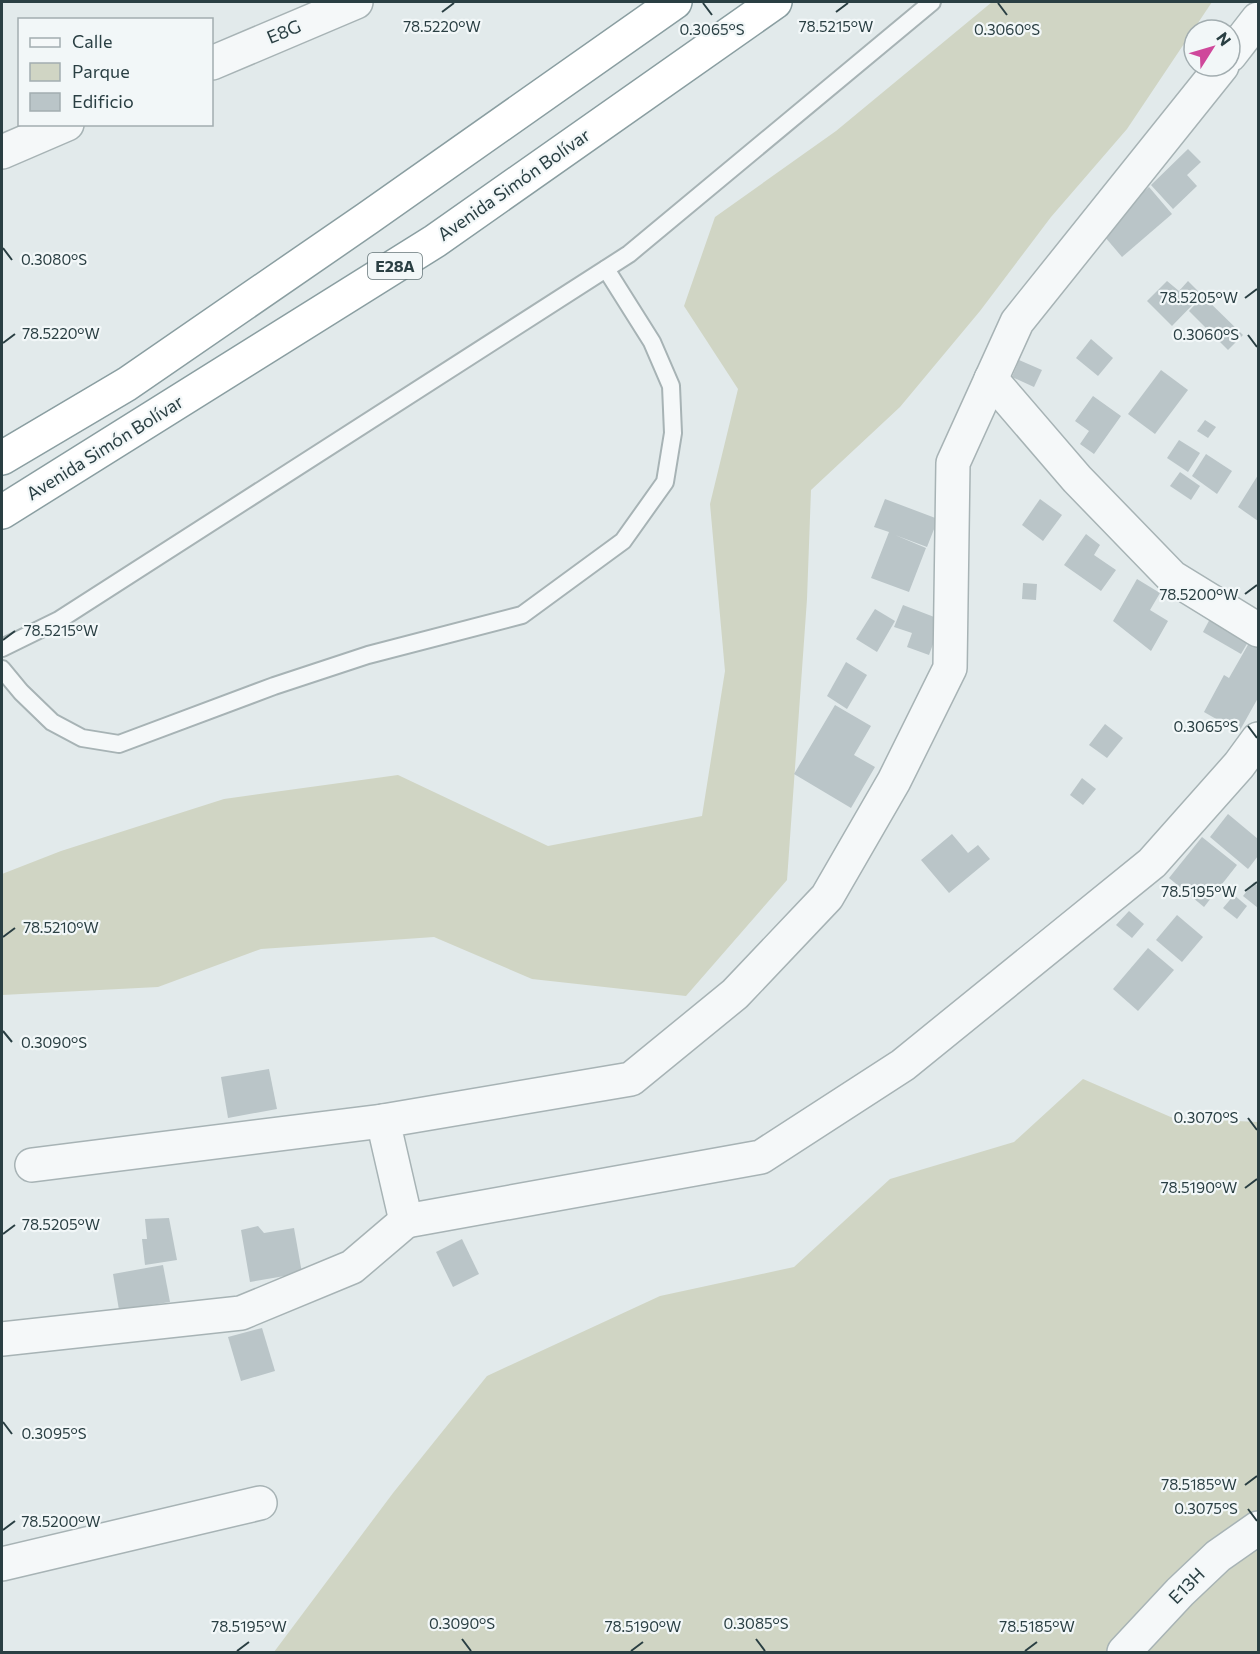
<svg xmlns="http://www.w3.org/2000/svg" width="1260" height="1654" viewBox="0 0 1260 1654" font-family="Commissioner,sans-serif">
<style>
.green{fill:#d0d5c4}
.building{fill:#bac5c8}
.lines{fill:none;stroke-linecap:round;stroke-linejoin:round}
.lane-casing{stroke:#a7b3b5;stroke-width:20}
.street-casing{stroke:#a7b3b5;stroke-width:36}
.highway-casing{stroke:#8a9ea1;stroke-width:36}
.lane{stroke:#f5f8f9;stroke-width:16}
.street{stroke:#f5f8f9;stroke-width:33}
.highway{stroke:#fff;stroke-width:33}
.ticks{fill:none;stroke:#2a3f43;stroke-width:2}
.labels{text-anchor:middle;stroke-width:4.5;stroke-linejoin:round;paint-order:stroke}
.shield{fill:#f2f7f8;stroke:#667679;stroke-width:1.5}
.shield-label{font-size:16px;font-weight:bold;fill:#2a3f43}
.street-label{font-size:18px;fill:#2a3f43;stroke:#f2f7f8}
.ticks-label{font-size:15px;text-anchor:middle;fill:#2a3f43;stroke:#f2f7f8;stroke-width:4.5;stroke-linejoin:round;paint-order:stroke}
</style>
<rect width="100%" height="100%" fill="#e2eaeb"/>
<!-- green -->
<g class="green">
<polygon points="992,2 1212,2 1127,129 1051,217 980,311 900,407 811,490 807,599 787,880 686,996 532,979 434,937 261,949 158,987 2,995 2,874 61,851 224,799 398,775 548,846 702,816 725,671 710,504 738,389 684,306 715,217 836,131"/>
<polygon points="1083,1079 1173,1118 1258,1122 1258,1652 274,1652 393,1493 487,1376 660,1296 794,1267 890,1179 1014,1142"/>
</g>
<!-- building -->
<g class="building">
<polygon points="1188,149 1201,162 1187,175 1197,186 1173,209 1151,185"/>
<polygon points="1149,187 1172,214 1122,257 1099,230"/>
<polygon points="1167,281 1179,291 1188,281 1202,295 1172,326 1147,301"/>
<polygon points="1203,296 1243,335 1228,350 1189,311"/>
<polygon points="1091,339 1113,358 1098,376 1076,358"/>
<polygon points="1019,360 1042,370 1034,387 1012,377"/>
<polygon points="1161,370 1188,390 1155,434 1128,414"/>
<polygon points="1093,396 1121,416 1094,454 1080,444 1089,431 1075,421"/>
<polygon points="1205,420 1216,427 1208,438 1197,431"/>
<polygon points="1179,440 1200,453 1188,472 1167,458"/>
<polygon points="1206,454 1232,471 1217,494 1192,476"/>
<polygon points="1180,472 1200,486 1191,500 1170,486"/>
<polygon points="1258,475 1258,521 1238,507"/>
<polygon points="885,499 938,519 927,547 895,535 926,548 909,592 871,578 889,532 874,527"/>
<polygon points="1040,499 1062,515 1043,541 1022,525"/>
<polygon points="1086,534 1100,545 1094,555 1116,570 1101,591 1064,565"/>
<polygon points="1137,579 1160,593 1150,610 1168,621 1151,651 1113,621"/>
<polygon points="1023,583 1037,584 1036,600 1022,599"/>
<polygon points="903,605 942,620 929,655 907,647 912,633 894,627"/>
<polygon points="875,609 895,621 877,652 856,639"/>
<polygon points="1212,615 1251,637 1241,654 1203,632"/>
<polygon points="1253,636 1258,639 1258,698 1239,732 1204,712 1224,675 1229,678"/>
<polygon points="846,662 867,675 847,709 827,696"/>
<polygon points="835,705 871,726 854,755 875,767 851,808 794,774"/>
<polygon points="1105,724 1123,738 1107,758 1089,745"/>
<polygon points="1082,778 1096,789 1083,805 1070,795"/>
<polygon points="1228,814 1258,839 1258,856 1248,869 1210,837"/>
<polygon points="952,834 968,853 978,845 990,859 949,893 921,860"/>
<polygon points="1202,837 1237,865 1204,907 1169,878"/>
<polygon points="1254,882 1258,886 1258,908 1243,896"/>
<polygon points="1234,895 1247,906 1237,919 1223,908"/>
<polygon points="1129,911 1144,924 1132,938 1116,925"/>
<polygon points="1177,915 1203,937 1182,962 1156,940"/>
<polygon points="1148,948 1174,970 1138,1011 1113,989"/>
<polygon points="269,1069 277,1109 228,1118 221,1077"/>
<polygon points="169,1218 177,1260 145,1265 142,1239 147,1239 145,1219"/>
<polygon points="258,1226 264,1233 294,1228 302,1273 250,1282 241,1230"/>
<polygon points="462,1239 479,1274 453,1287 436,1252"/>
<polygon points="163,1265 170,1302 119,1310 113,1274"/>
<polygon points="262,1328 275,1371 241,1381 228,1337"/>
</g>
<g class="lines">
<defs>
<g id="lane">
<polyline points="2,648 59,620 629,254 932,2"/>
<polyline points="2,669 21,692 52,722 82,738 119,744 274,686 368,655 522,615 623,541 665,482 673,433 671,386 652,342 606,269"/>
</g>
<g id="street">
<polyline points="1230,55 1258,19"/>
<polyline points="212,63 356,2"/>
<polyline points="1222,66 1017,322 953,463 950,668 894,781 827,897 735,994 631,1079 383,1121 406,1221 761,1157 903,1065 1152,863 1239,765 1258,739"/>
<polyline points="2,152 67,124"/>
<polyline points="991,379 1077,479 1172,577 1258,630"/>
<polyline points="32,1165 383,1121"/>
<polyline points="2,1339 241,1313 352,1267 406,1221"/>
<polyline points="2,1564 260,1503"/>
<polyline points="1124,1652 1180,1592 1218,1556 1258,1528"/>
</g>
<g id="highway">
<polyline points="2,458 127,384 368,218 675,2"/>
<polyline points="2,512 435,241 775,2"/>
</g>
</defs>
<!-- lane casing -->
<use href="#lane" class="lane-casing"/>
<!-- street casing -->
<use href="#street" class="street-casing"/>
<!-- highway casing -->
<use href="#highway" class="highway-casing"/>
<!-- lane -->
<use href="#lane" class="lane"/>
<!-- street -->
<use href="#street" class="street"/>
<!-- highway -->
<use href="#highway" class="highway"/>
</g>
<!-- ticks -->
<path class="ticks" d="M703 3 712 15M998 3 1007 15M442 12 454 3M836 12 848 3M3 248 12 260M1245 298 1257 289M1248 335 1257 347M3 343 15 334M1245 594 1257 585M3 640 15 631M1248 726 1257 738M1245 891 1257 882M3 937 15 928M3 1031 12 1042M1248 1118 1257 1130M1245 1188 1257 1179M3 1234 15 1225M3 1422 12 1434M1245 1485 1257 1476M1248 1509 1257 1521M3 1530 15 1521M462 1639 471 1651M756 1639 765 1651M237 1651 249 1642M631 1651 643 1642M1025 1651 1037 1642"/>
<g class="labels">
<!-- shield labels -->
<rect class="shield" x="368" y="253" width="54" height="26" rx="4.5"/>
<g class="shield-label">
<text x="395" y="272">E28A</text>
</g>
<!-- street labels -->
<g class="street-label">
<text transform="translate(284 32) rotate(-23)" y="6">E8G</text>
<text transform="translate(514 185) rotate(-35)" y="6">Avenida Simón Bolívar</text>
<text transform="translate(105 448) rotate(-32)" y="6">Avenida Simón Bolívar</text>
<text transform="translate(1187 1586) rotate(-45)" y="6">E13H</text>
</g>
</g>
<g class="ticks-label">
<text x="442" y="32">78.5220°W</text>
<text x="836" y="32">78.5215°W</text>
<text x="712" y="35">0.3065°S</text>
<text x="1007" y="35">0.3060°S</text>
<text x="54" y="265">0.3080°S</text>
<text x="1199" y="303">78.5205°W</text>
<text x="61" y="339">78.5220°W</text>
<text x="1206" y="340">0.3060°S</text>
<text x="1199" y="600">78.5200°W</text>
<text x="61" y="636">78.5215°W</text>
<text x="1206" y="732">0.3065°S</text>
<text x="1199" y="897">78.5195°W</text>
<text x="61" y="933">78.5210°W</text>
<text x="54" y="1048">0.3090°S</text>
<text x="1206" y="1123">0.3070°S</text>
<text x="1199" y="1193">78.5190°W</text>
<text x="61" y="1230">78.5205°W</text>
<text x="54" y="1439">0.3095°S</text>
<text x="1199" y="1490">78.5185°W</text>
<text x="1206" y="1514">0.3075°S</text>
<text x="61" y="1527">78.5200°W</text>
<text x="462" y="1629">0.3090°S</text>
<text x="756" y="1629">0.3085°S</text>
<text x="249" y="1632">78.5195°W</text>
<text x="643" y="1632">78.5190°W</text>
<text x="1037" y="1632">78.5185°W</text>
</g>
<!-- border -->
<rect width="1260" height="1654" fill="none" stroke="#2a3f43" stroke-width="6"/>
<!-- legend -->
<rect x="18" y="18" width="195" height="108" fill="#f2f7f8" stroke="#a2adb0" stroke-width="1.5"/>
<rect x="30" y="38" width="30" height="9" fill="#f5f8f9" stroke="#a2adb0" stroke-width="1.5"/>
<text x="72" y="48" font-size="18" fill="#2a3f43">Calle</text>
<rect x="30" y="63" width="30" height="18" fill="#d0d5c4" stroke="#a2adb0" stroke-width="1.5"/>
<text x="72" y="78" font-size="18" fill="#2a3f43">Parque</text>
<rect x="30" y="93" width="30" height="18" fill="#bac5c8" stroke="#a2adb0" stroke-width="1.5"/>
<text x="72" y="108" font-size="18" fill="#2a3f43">Edificio</text>
<!-- north arrow -->
<g transform="translate(1212 48) rotate(53)"><circle r="28" fill="#f2f7f8" stroke="#a2adb0" stroke-width="1.5"/>
<path d="M0-4.5L10 22L0 15L-10 22Z" fill="#cf489b"/>
<text y="-9" font-size="16" font-weight="bold" text-anchor="middle" fill="#2a3f43">N</text>
</g>
</svg>
